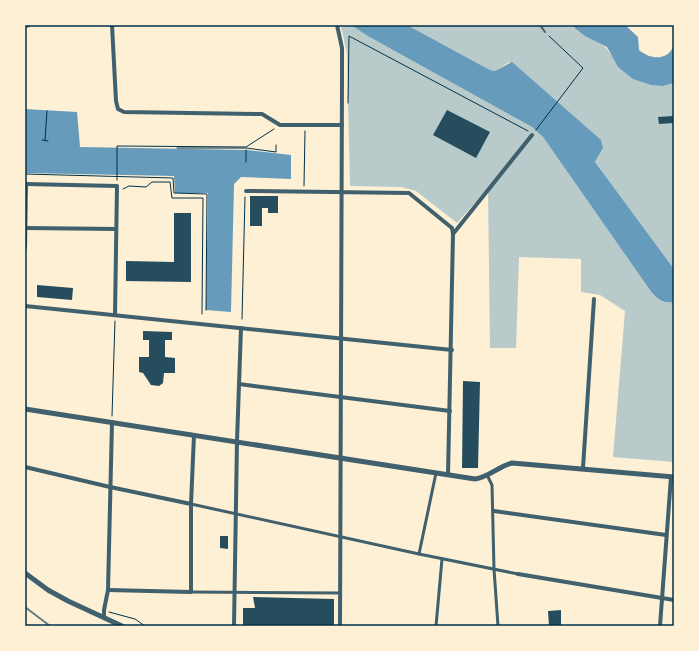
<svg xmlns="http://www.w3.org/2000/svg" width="699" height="651" viewBox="0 0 699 651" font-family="Inter,sans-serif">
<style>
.green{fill:#b9caca}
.water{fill:#669bbc}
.building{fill:#264d5e}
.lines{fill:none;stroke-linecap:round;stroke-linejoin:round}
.path{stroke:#003049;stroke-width:1}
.service{stroke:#3f606c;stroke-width:2}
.pedestrian{stroke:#3f606c;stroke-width:3}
.minor{stroke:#3f606c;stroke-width:4}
.tertiary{stroke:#3f606c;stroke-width:5}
.rail{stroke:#657d81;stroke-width:2}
.neatline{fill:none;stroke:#003049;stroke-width:1.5}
</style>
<rect width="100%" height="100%" fill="#fdf0d5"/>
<!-- green -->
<g class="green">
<path d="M351 25 532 127 543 137 652 293C659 300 664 304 674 302V335L672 338 674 340V462L613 457 625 311 600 295 581 292V259L519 257 516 348H490L488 188 457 223 416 191 401 187 350 186 347 53 341 27Z"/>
<path d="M407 25H571C584 37 603 39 611 55L663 86 674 83V269L595 162 603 148 509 62 495 71 490 70Z"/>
</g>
<!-- water -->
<g class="water">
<path d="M351 25H407L490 70 495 71 512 62 601 140 603 148 595 162 674 269V302C664 304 659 300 652 293L543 137 532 127 368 36Z"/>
<path d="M571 25H625L638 37 639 50C651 60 668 61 674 45V83L663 86 651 85 633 79 618 67 607 47 585 36Z"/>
<polygon points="25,109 77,112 80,147 248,150 291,155 291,179 241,177 234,184 231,312 206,310 208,193 175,193 174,176 25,173"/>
</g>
<!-- building -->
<g class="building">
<polygon points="447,110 490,132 476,158 433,135"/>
<polygon points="673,116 673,123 659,124 658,117"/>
<polygon points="250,196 278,196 278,213 268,213 268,208 262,208 262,226 250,226"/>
<polygon points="174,213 191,213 191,282 126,281 126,261 174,262"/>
<polygon points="37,285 73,288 72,300 37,297"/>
<polygon points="143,331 172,332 172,340 165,340 165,357 175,358 175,373 164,373 163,383 159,386 151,385 143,373 139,372 139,357 149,357 149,340 143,340"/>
<polygon points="463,381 480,382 478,468 462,468"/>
<polygon points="220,536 228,536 228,549 220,548"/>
<polygon points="253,597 334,599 334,626 243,626 243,608 255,608"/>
<polygon points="561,610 561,626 549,626 548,611"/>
</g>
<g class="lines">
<!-- path -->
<g class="path">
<polyline points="348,103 349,36 528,131"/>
<polyline points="536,130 583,68 549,36"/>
<polyline points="42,140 48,141"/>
<polyline points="45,140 47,111"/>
<polyline points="177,148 246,148 276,152 276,145"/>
<polyline points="246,162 246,150"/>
<polyline points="25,174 173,178 174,193 207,194 206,310"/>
<polyline points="117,180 117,146 246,147 274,129"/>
<polyline points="304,186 305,131"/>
<polyline points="123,189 129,186 146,187 152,182 170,182 172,198 203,198 202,314"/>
<polyline points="242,319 245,197"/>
<polyline points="112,416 115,321"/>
<polyline points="109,612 135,619 145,626"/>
</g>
<!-- service -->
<polyline class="service" points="540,25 545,32"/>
<!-- pedestrian -->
<g class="pedestrian">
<polyline points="487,475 492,485 494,569 498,626"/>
<polyline points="191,504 419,554 518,574"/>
<polyline points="419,554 436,473"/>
<polyline points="191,592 340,593"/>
<polyline points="436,626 442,559"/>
</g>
<!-- minor -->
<g class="minor">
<polyline points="112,25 116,101 118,109 124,112 262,114 280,125 342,125"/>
<polyline points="337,25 342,48 342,79 340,626"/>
<polyline points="25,26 29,25"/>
<polyline points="25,184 117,186 115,315"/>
<polyline points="246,191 409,193 452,228 453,234 448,475"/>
<polyline points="25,228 116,229"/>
<polyline points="453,234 532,135"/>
<polyline points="25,248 26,184"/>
<polyline points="25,306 452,350"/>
<polyline points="239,384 450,411"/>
<polyline points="25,467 110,487 191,504"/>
<polyline points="583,468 594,299"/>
<polyline points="494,511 666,535"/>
<polyline points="518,574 674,600"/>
<polyline points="108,590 191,592 191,504 194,435"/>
<polyline points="104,617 104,610 108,590 112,422"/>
<polyline points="234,626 237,441 241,328"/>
<polyline points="660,626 671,477"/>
</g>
<!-- tertiary -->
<g class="tertiary">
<path d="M25 409 475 479C489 477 499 466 512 463L674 477"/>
<polyline points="25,573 48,590 68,601 122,626"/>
</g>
<!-- rail -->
<polyline class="rail" points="25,607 50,626"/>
</g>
<!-- border -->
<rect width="699" height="651" fill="none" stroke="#fdf0d5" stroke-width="52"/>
<rect x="26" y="26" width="647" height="599" class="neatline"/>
</svg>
